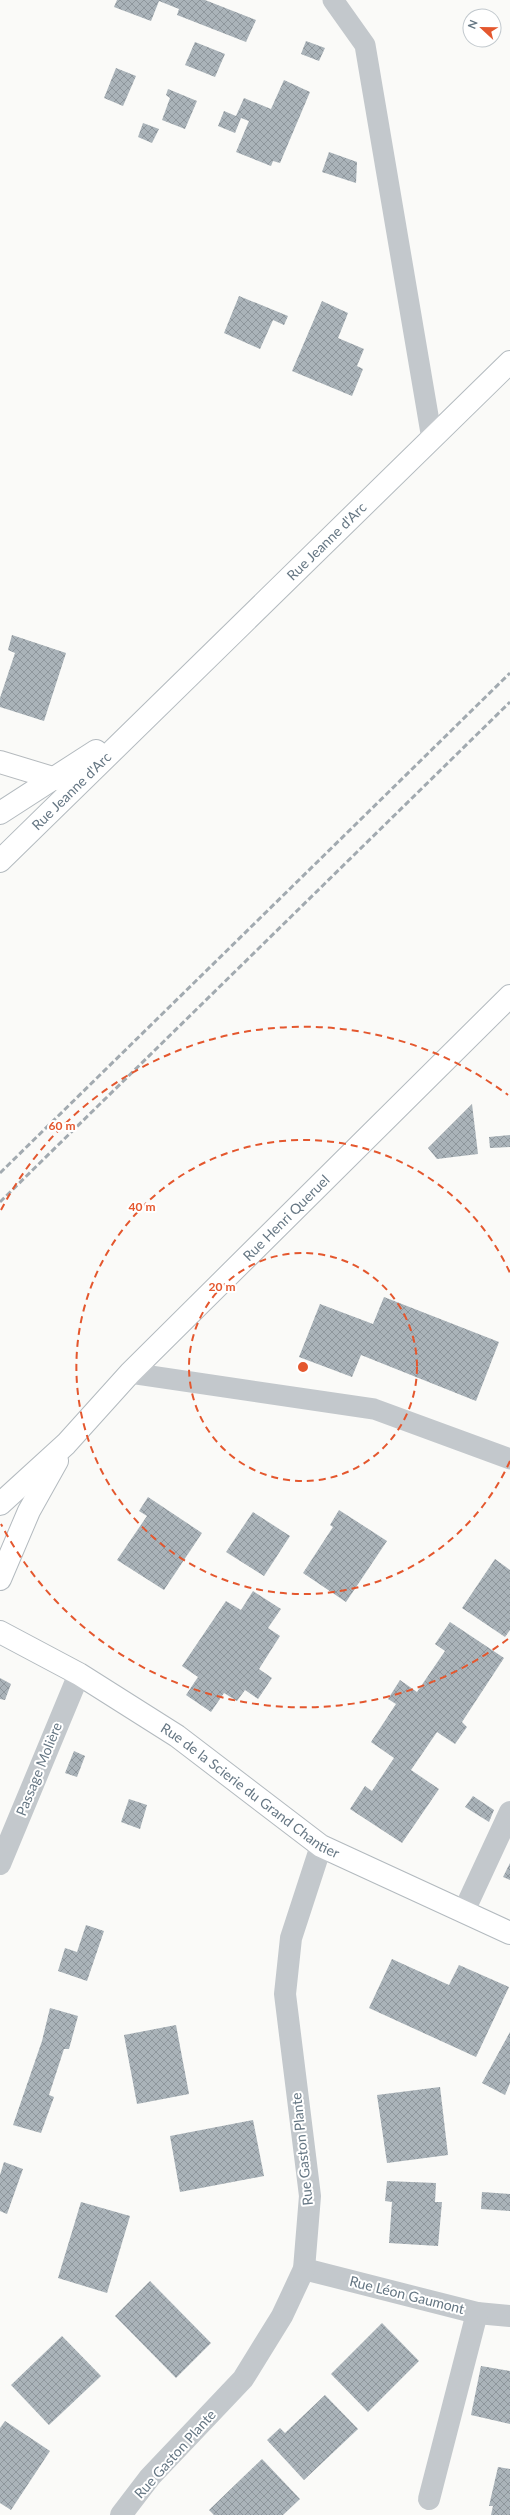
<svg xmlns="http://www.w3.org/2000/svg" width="510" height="2515" viewBox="0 0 510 2515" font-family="Lato,sans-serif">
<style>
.building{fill:url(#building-cross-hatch)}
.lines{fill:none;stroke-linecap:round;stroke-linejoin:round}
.secondary-casing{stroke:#b3babf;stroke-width:24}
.primary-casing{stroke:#b5babe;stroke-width:24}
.lane{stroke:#c3c8cc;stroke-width:21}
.street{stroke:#c3c8cc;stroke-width:22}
.secondary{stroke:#fff;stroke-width:22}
.primary{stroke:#fff;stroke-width:22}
.rail{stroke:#a2aab0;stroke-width:3;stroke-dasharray:6 3;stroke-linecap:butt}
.ring{fill:none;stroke:#e4572e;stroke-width:2;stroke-dasharray:7 5}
.labels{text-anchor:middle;stroke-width:4;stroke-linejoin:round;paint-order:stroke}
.street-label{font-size:14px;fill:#657683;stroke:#fff}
.centre{fill:#e4572e;stroke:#fff;stroke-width:2}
.ring-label{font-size:12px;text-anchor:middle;font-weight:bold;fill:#e4572e;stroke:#fff;stroke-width:4;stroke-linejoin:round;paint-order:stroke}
</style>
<defs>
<pattern id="building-cross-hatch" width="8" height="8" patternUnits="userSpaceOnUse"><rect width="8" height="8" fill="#aab3b9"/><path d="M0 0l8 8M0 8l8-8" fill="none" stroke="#8e969c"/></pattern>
</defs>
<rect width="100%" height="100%" fill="#fafaf8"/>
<!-- building -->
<g class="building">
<polygon points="117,0 205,0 256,20 246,42 177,15 179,9 159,1 151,21 114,7"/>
<polygon points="306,41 325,48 319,61 301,54"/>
<polygon points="195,42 225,54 215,77 185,65"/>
<polygon points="116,68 136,76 123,106 104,98"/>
<polygon points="284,80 310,92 280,163 273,161 271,166 236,152 249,121 241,118 235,133 218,126 224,111 236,116 244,98 271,109"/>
<polygon points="168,89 197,101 185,129 162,120 170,98 166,95"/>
<polygon points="143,123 159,129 152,143 138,137"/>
<polygon points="329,152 357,162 356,183 322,172"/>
<polygon points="239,296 288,316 284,325 273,320 260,349 224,333"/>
<polygon points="322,301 348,313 338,338 364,349 357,366 363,369 352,396 292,371"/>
<polygon points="12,635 66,653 44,721 0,707 0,698 15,653 8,650"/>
<polygon points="472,1104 478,1154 437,1159 428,1148"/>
<polygon points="510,1135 510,1147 490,1148 489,1137"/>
<polygon points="384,1297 499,1342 476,1401 361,1355 352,1377 299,1357 320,1304 373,1324"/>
<polygon points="148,1497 202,1533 164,1590 117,1560 147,1516 139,1511"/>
<polygon points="339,1510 387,1541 346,1602 303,1573 333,1527 330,1525"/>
<polygon points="253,1512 290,1536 264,1576 226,1552"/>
<polygon points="495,1559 510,1570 510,1630 505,1637 462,1608"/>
<polygon points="253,1591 281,1609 268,1628 280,1636 259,1669 272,1678 258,1699 245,1690 237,1701 224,1693 211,1712 186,1695 198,1677 182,1666 226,1601 241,1610"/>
<polygon points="450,1622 504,1658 462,1722 467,1727 455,1744 437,1732 411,1770 439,1789 402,1843 350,1809 365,1786 372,1791 394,1758 371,1742 396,1704 388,1699 400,1680 417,1692 445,1651 435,1644"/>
<polygon points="0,1678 11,1684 5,1700 0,1699"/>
<polygon points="74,1751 85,1756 77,1777 65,1773"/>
<polygon points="473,1796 494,1810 489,1822 465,1807"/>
<polygon points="129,1799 147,1805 140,1829 121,1822"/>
<polygon points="510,1863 510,1880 503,1877"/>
<polygon points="86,1925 104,1931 87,1981 58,1971 65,1948 77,1952"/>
<polygon points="392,1959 449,1985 459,1965 509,1987 476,2057 369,2008"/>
<polygon points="50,2008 78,2016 69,2049 64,2049 49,2095 54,2097 41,2133 13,2125 42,2041"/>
<polygon points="176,2025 189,2094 137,2104 124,2035"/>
<polygon points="510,2032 510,2083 505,2095 482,2083"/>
<polygon points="440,2087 448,2155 387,2163 377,2095"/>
<polygon points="253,2120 264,2176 180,2192 170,2136"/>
<polygon points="4,2162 23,2169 7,2214 0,2211 0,2175"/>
<polygon points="387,2181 436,2183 435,2202 442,2202 438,2246 389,2243 392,2202 385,2201"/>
<polygon points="482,2192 510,2194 510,2211 481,2209"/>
<polygon points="81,2202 130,2216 107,2293 58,2278"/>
<polygon points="150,2281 211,2343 176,2378 115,2316"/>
<polygon points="382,2323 419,2361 368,2412 331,2374"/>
<polygon points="62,2336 101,2376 49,2425 11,2385"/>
<polygon points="481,2366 510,2371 510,2424 471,2415"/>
<polygon points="325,2395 358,2429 304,2480 267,2440 280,2428 285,2433"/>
<polygon points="5,2421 50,2451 11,2510 0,2503 0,2428"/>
<polygon points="262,2459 300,2499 283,2515 214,2515 209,2510"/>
<polygon points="498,2467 510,2469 510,2515 491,2515 493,2506 489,2506"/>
</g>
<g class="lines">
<defs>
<g id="secondary">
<polyline points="0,813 96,751"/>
<path id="s1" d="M0 861 510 362"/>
<path id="s2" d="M0 1504 66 1444 130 1373 510 996"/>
<polyline points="0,1579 29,1511 57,1461"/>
<path id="s3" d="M0 1632 79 1674 177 1736 321 1846 510 1933"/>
</g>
<polyline id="primary" points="0,762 56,779"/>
</defs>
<!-- secondary casing -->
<use href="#secondary" class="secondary-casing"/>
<!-- primary casing -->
<use href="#primary" class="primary-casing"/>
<!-- lane -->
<g class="lane">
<polyline points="333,0 365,45 432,439"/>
<polyline points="130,1373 374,1409 510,1459"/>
</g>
<!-- street -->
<g class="street">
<polyline points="0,1864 79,1674"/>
<polyline points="464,1911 510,1812"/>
<polyline points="304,2269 477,2313 510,2316"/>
<polyline points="429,2499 477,2313"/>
<polyline points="121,2515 150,2477 243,2379 282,2316 304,2269 310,2196 285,1994 291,1938 321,1846"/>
</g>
<!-- secondary -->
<use href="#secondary" class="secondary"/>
<!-- primary -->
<use href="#primary" class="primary"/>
<!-- rail -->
<g class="rail">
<polyline points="0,1173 510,673"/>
<polyline points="0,1202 510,702"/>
</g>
</g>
<!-- distance rings -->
<g class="ring">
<circle cx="303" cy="1367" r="114"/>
<path d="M510 1461A227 227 0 1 1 510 1273"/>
<path d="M508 1639A341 341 0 0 1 1 1524M1 1210A341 341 0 0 1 508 1095"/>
</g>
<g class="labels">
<!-- street labels -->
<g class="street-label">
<text dy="5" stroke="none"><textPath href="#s1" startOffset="457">Rue Jeanne d'Arc</textPath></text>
<text dy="5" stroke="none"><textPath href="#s1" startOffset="100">Rue Jeanne d'Arc</textPath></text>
<text dy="5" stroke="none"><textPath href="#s2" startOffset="405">Rue Henri Queruel</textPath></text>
<text transform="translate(39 1769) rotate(-68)" y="5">Passage Molière</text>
<text dy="5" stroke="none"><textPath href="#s3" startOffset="297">Rue de la Scierie du Grand Chantier</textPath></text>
<text transform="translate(302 2149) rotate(-96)" y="5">Rue Gaston Plante</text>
<text transform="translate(407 2295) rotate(14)" y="5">Rue Léon Gaumont</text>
<text transform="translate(175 2454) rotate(-48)" y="5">Rue Gaston Plante</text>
</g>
</g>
<circle cx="303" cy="1367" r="6" class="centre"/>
<g class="ring-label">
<text x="62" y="1130">60 m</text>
<text x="142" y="1211">40 m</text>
<text x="222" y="1291">20 m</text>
</g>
<!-- north arrow -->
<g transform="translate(482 28) rotate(292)"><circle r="19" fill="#ffffff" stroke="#c1c8cd"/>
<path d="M0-3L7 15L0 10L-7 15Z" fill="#e4572e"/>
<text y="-6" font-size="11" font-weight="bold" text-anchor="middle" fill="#657683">N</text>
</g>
</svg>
